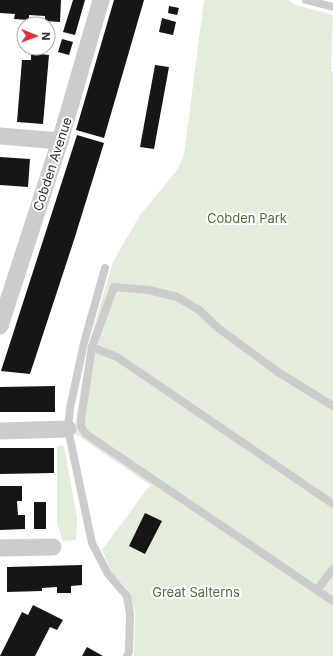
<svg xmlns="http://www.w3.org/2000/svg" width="333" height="656" viewBox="0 0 333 656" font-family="Inter,sans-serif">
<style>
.green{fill:#e4eddc}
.building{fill:#161616}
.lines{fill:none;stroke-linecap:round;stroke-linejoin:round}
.lane{stroke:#ccc;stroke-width:8}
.street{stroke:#ccc;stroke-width:17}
.labels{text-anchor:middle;stroke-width:4;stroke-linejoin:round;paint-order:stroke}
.street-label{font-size:13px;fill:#2f2f2f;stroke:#fff}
.park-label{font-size:13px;fill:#506c3b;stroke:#fff}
</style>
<rect width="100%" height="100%" fill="#fff"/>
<!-- green -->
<g class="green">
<polygon points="204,0 288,0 296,5 333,15 331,71 333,71 333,656 134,656 135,612 129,591 112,573 102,550 150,485 74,433 87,350 113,262 140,215 177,170 184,155"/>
<polygon points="57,446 64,446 77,518 76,540 63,541 57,524"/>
</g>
<!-- building -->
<g class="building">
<polygon points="0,0 61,0 60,22 45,21 45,16 29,15 29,20 14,19 15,14 0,13"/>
<polygon points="73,0 85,0 75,35 63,32"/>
<polygon points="114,0 144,0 104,138 76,130"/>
<polygon points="169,6 179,8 177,15 168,13"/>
<polygon points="162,18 176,22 173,35 159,32"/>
<polygon points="62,39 73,42 69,55 58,52"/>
<polygon points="31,53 49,55 43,124 17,122 22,60 31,60"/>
<polygon points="155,65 169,67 154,149 140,147"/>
<polygon points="77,135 104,143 74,240 30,374 1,371"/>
<polygon points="0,157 30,159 28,187 0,185"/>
<polygon points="55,386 55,412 0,412 0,387"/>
<polygon points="0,448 54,448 54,473 0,474"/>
<polygon points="0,486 22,486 22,501 17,501 18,515 25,515 25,529 0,530"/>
<rect x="34" y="502" width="12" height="27"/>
<polygon points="145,513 162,521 145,554 129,546"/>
<polygon points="82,565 82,585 71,586 71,593 57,593 57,587 42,588 42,591 7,592 7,567"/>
<polygon points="33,605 63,620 57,630 50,627 35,656 0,656 22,612 28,615"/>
<polygon points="87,647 103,656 82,656"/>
</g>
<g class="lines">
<!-- lane -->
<g class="lane">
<polyline points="306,0 333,7"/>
<polyline points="105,268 84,343 70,408 68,429 92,543 108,574 127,596 130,614 129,652 127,656"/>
<polyline points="92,347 117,357 333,504"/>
<polyline points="333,406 278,372 218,328 199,310 177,297 149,290 114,287 92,347 81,420 81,427 86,434 333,601"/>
<polyline points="317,590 333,569"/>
</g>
<!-- street -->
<g class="street">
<polyline points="0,136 60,141"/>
<polyline points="0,326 60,141 101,0"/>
<polyline points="0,431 68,429"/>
<polyline points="0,548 53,547"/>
</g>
</g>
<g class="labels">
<!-- street labels -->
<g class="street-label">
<text transform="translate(52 164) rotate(-72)" y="5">Cobden Avenue</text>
</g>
<!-- park labels -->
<g class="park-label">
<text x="247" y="223">Cobden Park</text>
<text x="196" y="597">Great Salterns</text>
</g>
</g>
<!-- north arrow -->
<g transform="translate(36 36) rotate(91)"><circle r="19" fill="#ffffff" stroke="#acacac"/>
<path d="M0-3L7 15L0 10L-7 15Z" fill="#ea2d34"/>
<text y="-6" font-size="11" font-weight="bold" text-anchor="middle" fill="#2f2f2f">N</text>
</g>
</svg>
